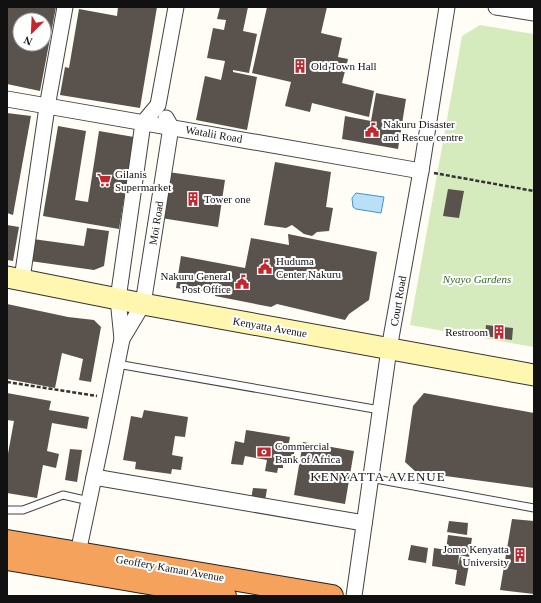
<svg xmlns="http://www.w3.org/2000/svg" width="541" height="603" viewBox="0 0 541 603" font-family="Georgia,serif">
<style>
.green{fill:#d5ebbd}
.water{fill:#b9e0f7;stroke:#3f96cf}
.building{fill:#5a524d;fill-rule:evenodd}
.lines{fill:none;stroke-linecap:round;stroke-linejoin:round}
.lane-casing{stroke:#444;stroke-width:9}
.street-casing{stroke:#444;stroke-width:17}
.secondary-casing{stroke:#333;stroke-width:23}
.highway-casing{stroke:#222;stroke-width:24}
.path{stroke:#333;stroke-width:2.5;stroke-dasharray:4 2;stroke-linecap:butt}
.lane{stroke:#fff;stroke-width:7}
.street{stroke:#fff;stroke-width:15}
.secondary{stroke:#fff6b0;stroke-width:21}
.highway{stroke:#f5a25d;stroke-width:22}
.labels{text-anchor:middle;stroke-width:4;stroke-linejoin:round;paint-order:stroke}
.poi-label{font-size:11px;fill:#111;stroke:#fff;text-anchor:start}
.street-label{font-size:11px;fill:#111;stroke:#fff}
.park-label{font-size:11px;font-style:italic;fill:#2f6b1f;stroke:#fff}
.quarter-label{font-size:13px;letter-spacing:1px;fill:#111;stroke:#fff}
</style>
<rect width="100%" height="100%" fill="#fffdf5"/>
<!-- green -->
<polygon class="green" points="480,25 534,34 534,347 410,325 462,36"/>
<!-- water -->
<polygon class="water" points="356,193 384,197 381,213 356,209 353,207 352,198"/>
<!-- building -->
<g class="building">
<path d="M7 7H56L40 91 7 84ZM20 20H44V44H20Z"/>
<polygon points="118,7 130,8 130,7 157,7 140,108 60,95 65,67 69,68 79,9 117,16"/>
<polygon points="220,7 248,7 243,31 257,34 249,73 233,70 233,72 257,77 247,130 196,120 205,76 221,80 225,61 207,58 213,28 224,30 226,20 217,19"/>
<polygon points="267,7 327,7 321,33 342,38 338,57 348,59 342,83 374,91 369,117 312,103 310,112 285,106 291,82 252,73"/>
<polygon points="376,93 406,99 398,149 342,139 345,116 371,121"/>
<polygon points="7,113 31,116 13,215 7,213"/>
<polygon points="58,126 86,131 75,200 88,202 99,131 134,137 119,229 43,216"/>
<polygon points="275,162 331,172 326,207 333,208 329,231 317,232 312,236 304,234 292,225 286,228 264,225"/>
<polygon points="168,172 225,180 218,227 161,218"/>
<polygon points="448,189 464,191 459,218 443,216"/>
<polygon points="7,225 19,227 13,261 7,260"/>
<polygon points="87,228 109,231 104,266 94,270 30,261 33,239 84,246"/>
<polygon points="288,234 377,252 369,300 349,314 345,320 277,304 271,307 215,296 215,293 176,288 181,256 245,268 251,238 289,245"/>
<polygon points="7,304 68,317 94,320 101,327 91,382 79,380 83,359 62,353 55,388 7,379"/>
<polygon points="486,325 513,328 512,340 485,336"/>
<polygon points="7,393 51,401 49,410 89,417 87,429 52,423 47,451 59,454 56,468 43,465 37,498 7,493 7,459 14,421 7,420"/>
<polygon points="424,393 534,413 534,488 416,472 405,462 413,406"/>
<polygon points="144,410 188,417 185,437 175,436 172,455 183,457 181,470 172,469 171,474 135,469 136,462 123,460 131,416 142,418"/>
<polygon points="246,430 290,437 288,447 295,448 292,465 283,464 283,468 278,468 277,473 265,471 267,460 245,456 243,465 231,464 235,441 244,443"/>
<polygon points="303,442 354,451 345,504 294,495"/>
<polygon points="70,449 82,450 77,482 65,480"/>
<polygon points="253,488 267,489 265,501 251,499"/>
<polygon points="512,519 534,521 534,594 500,590"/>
<polygon points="449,521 468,523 467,535 447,532"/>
<polygon points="448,535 472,538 469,557 459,555 458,566 460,557 470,559 465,586 455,584 457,570 432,566 434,548 446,550"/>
<polygon points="411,545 428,548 426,563 408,560"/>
</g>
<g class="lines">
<defs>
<g id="lane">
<polyline points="117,364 380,410"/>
<polyline points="370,478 534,508"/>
<polyline points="7,510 23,510 63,495 89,501"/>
</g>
<g id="street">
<polyline points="496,7 534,13"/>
<polyline points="7,99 421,171"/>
<polyline points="22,279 47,107 65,7"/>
<polyline points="122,339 143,304 171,127 166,118"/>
<polyline points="94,477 364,523"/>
<polyline points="78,553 102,439 122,339 118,299 143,123 158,105 176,7"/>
<polyline points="354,596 389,349 421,171 447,7"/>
</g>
<polyline id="secondary" points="7,277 143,304 534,375"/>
<g id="highway">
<polyline points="7,541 332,596"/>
<polyline points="7,559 225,596"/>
</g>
</defs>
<!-- lane casing -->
<use href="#lane" class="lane-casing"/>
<!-- street casing -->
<use href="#street" class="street-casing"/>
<!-- secondary casing -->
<use href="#secondary" class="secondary-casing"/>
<!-- highway casing -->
<use href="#highway" class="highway-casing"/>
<!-- path -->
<g class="path">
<polyline points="434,173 534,191"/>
<polyline points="7,382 97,396"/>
</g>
<!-- lane -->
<use href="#lane" class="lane"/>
<!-- street -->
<use href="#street" class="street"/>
<!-- secondary -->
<use href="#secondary" class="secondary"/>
<!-- highway -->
<use href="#highway" class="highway"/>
</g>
<!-- icons -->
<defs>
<symbol id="building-bare" viewBox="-9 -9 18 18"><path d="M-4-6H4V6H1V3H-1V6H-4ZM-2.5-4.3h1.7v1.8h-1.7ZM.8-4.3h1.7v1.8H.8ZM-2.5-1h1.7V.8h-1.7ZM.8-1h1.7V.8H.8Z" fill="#c4262e" stroke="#fff" stroke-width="2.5" paint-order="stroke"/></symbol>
<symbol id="civic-bare" viewBox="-9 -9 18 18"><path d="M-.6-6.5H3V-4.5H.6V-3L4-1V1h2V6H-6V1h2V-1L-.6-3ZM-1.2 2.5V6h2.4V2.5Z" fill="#c4262e" stroke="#fff" stroke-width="2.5" paint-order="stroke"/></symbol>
<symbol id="supermarket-bare" viewBox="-9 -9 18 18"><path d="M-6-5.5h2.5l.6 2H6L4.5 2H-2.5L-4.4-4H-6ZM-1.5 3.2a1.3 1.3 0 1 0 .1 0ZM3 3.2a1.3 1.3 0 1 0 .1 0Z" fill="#c4262e" stroke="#fff" stroke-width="2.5" paint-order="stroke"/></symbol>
<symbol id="bank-bare" viewBox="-9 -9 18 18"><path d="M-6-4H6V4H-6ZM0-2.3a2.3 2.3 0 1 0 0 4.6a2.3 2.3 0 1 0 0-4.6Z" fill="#c4262e" stroke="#fff" stroke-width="2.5" paint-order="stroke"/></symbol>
</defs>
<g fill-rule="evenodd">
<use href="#building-bare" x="290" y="56" width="20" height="20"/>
<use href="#civic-bare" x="362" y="120" width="20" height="20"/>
<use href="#supermarket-bare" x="94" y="170" width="20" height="20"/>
<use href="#building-bare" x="183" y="189" width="20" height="20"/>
<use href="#civic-bare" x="255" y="257" width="20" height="20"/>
<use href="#civic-bare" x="232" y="272" width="20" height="20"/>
<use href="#building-bare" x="489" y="322" width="20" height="20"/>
<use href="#bank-bare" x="254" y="442" width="20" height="20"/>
<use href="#building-bare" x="510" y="545" width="20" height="20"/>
</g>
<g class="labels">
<!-- poi labels -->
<g class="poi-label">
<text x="311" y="70">Old Town Hall</text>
<text x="383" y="128">Nakuru Disaster<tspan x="383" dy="13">and Rescue centre</tspan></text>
<text x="115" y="178">Gilanis<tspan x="115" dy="13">Supermarket</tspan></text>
<text x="204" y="203">Tower one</text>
<text x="276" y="265">Huduma<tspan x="276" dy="13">Center Nakuru</tspan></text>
<text x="231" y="280" text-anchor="end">Nakuru General<tspan x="231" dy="13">Post Office</tspan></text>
<text x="488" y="336" text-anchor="end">Restroom</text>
<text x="275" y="450">Commercial<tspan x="275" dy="13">Bank of Africa</tspan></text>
<text x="509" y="553" text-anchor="end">Jomo Kenyatta<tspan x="509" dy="13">University</tspan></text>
</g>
<!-- street labels -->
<g class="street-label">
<text transform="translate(214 134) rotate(10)" y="4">Watalii Road</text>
<text transform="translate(156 223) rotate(-81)" y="4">Moi Road</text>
<text transform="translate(398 301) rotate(-80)" y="4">Court Road</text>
<text transform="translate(270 327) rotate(10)" y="4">Kenyatta Avenue</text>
<text transform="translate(170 568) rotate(10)" y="4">Geoffery Kamau Avenue</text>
</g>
<!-- park labels -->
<g class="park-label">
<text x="477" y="283">Nyayo Gardens</text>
</g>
<!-- quarter labels -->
<g class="quarter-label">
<text x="378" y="481">KENYATTA AVENUE</text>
</g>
</g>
<!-- border -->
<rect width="541" height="603" fill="none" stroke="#111111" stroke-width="16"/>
<!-- north arrow -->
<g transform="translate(32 32) rotate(204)"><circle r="19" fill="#ffffff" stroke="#a0a0a0"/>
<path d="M0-3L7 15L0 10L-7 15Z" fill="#c4262e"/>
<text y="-6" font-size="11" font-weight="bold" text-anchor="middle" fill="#111111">N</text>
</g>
</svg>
